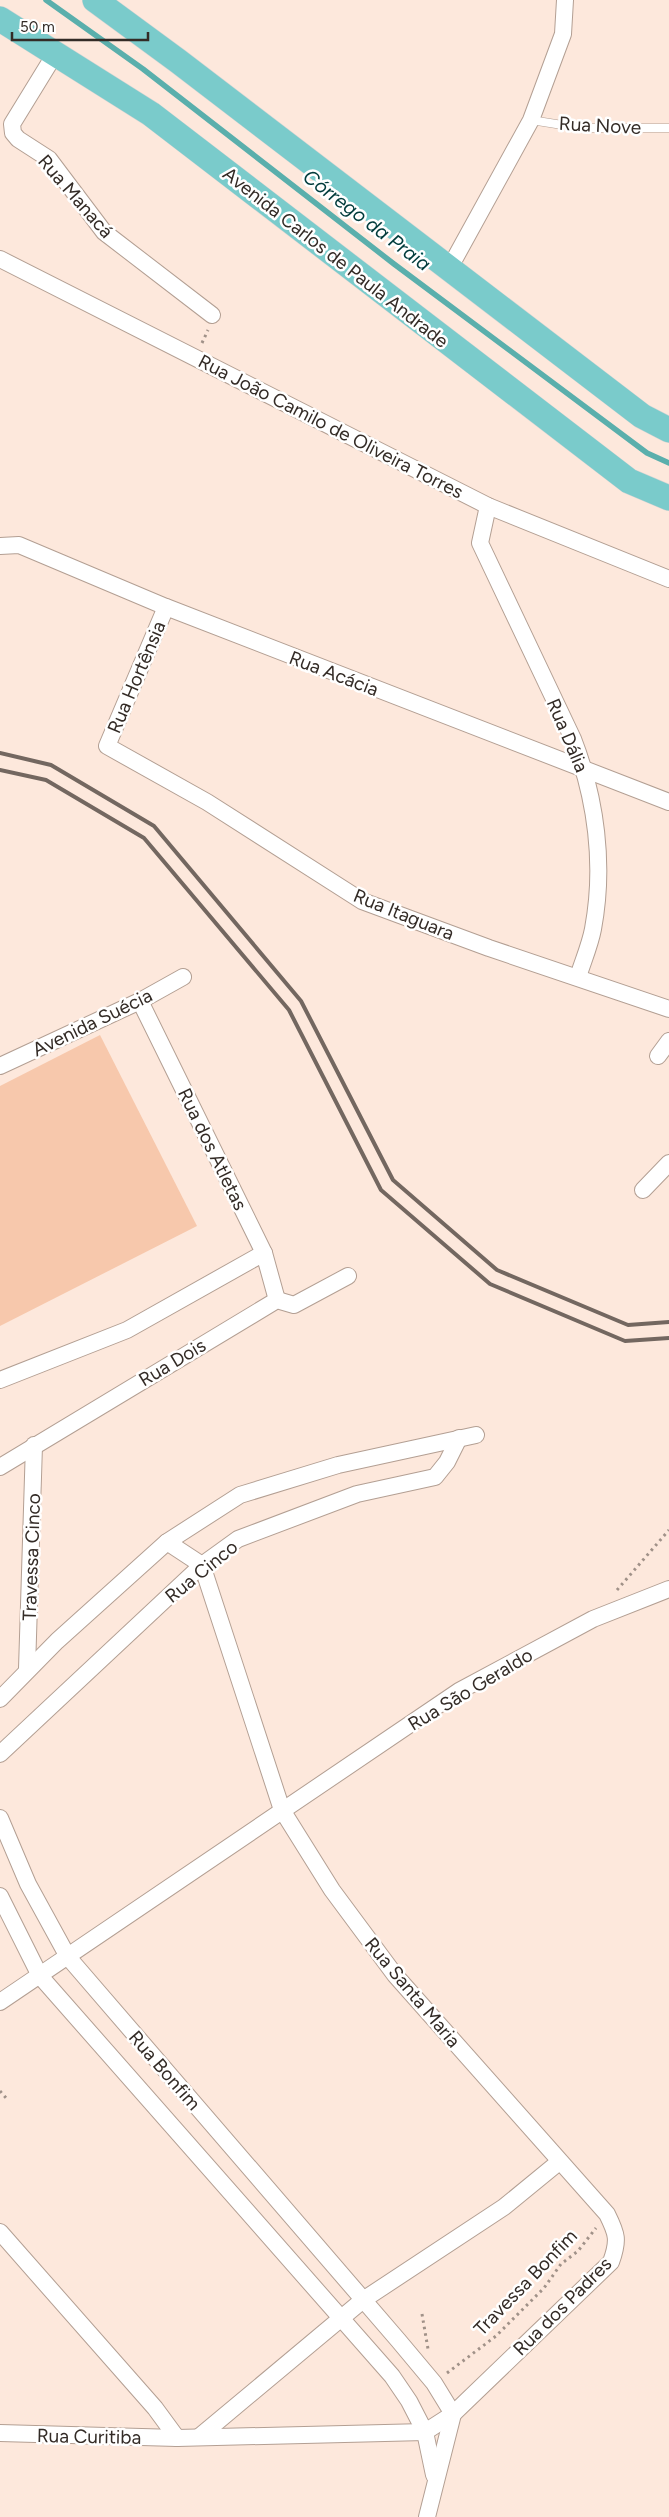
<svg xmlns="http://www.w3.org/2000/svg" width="669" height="2517" viewBox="0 0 669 2517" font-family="Figtree,sans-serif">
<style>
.green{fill:#f7c8ac}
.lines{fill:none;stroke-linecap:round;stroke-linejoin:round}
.stream{stroke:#5aafac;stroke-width:5.5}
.lane-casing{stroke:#b39f93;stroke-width:9}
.street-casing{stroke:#b39f93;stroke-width:18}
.primary-casing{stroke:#d6d5d4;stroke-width:26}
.path{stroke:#a09188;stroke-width:3;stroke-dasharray:2.5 4;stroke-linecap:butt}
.lane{stroke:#fff;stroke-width:8}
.street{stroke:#fff;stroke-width:16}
.primary{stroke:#7acbcb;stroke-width:25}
.rail{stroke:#736760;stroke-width:4}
.labels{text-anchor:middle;stroke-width:5;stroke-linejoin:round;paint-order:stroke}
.street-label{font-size:19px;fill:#332b26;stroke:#fff}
.water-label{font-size:20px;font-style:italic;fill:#003b3b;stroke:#fff}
</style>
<rect width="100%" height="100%" fill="#fde8dc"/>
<!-- green -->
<polygon class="green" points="100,1035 197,1226 0,1326 0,1086"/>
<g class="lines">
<!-- stream -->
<polyline class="stream" points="46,0 143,69 394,264 647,453 669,463"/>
<defs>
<polyline id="lane" points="531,120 581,128 669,128"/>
<g id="street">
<polyline points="55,54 12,124 13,133 18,139 49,159 104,232 212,315"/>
<polyline points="0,259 488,506 669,579"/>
<polyline points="449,269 531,120 563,34 565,0"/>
<path d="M488 506 480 543 573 739C596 798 605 865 593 929 590 945 583 961 578 977"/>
<polyline points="0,546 19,545 166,607 669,802"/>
<polyline points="166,607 107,746 207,802 362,901 489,948 669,1009"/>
<polyline points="140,1001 264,1253 277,1300"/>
<polyline points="658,1056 669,1041"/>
<polyline points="0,1066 140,1001 183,977"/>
<polyline points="643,1190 669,1163"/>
<polyline points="0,1380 127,1330 264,1253"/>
<polyline points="0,1467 277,1300 294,1305 348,1276"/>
<polyline points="27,1669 34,1445"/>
<polyline points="0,1699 57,1641 167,1542 240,1495 338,1465 476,1435"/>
<polyline points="0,1754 202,1565 238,1539 357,1494 435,1477 447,1462 459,1438"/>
<polyline points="0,1818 28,1884 68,1957 398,2340 434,2383 453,2414 427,2517"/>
<polyline points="0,1896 40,1976 392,2376 409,2401 425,2432 434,2475"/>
<polyline points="0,2002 459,1691 593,1619 669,1589"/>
<path d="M0 2232 155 2408 177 2438 425 2432 453 2414 611 2262C619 2240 617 2234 607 2214L395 1975 332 1890 282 1810 202 1565 167 1542"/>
<polyline points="0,2433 177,2438"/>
<polyline points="199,2437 363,2300 504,2207 559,2162"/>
</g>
<g id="primary">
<polyline points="95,0 178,61 642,416 669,430"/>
<polyline points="0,19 151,114 629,481 669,498"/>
</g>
</defs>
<!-- lane casing -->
<use href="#lane" class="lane-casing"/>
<!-- street casing -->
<use href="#street" class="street-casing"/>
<!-- primary casing -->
<use href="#primary" class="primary-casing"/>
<!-- path -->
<g class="path">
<polyline points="202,343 208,330"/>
<polyline points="617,1590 669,1530"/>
<polyline points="0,2091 7,2099"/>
<polyline points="422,2314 428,2349"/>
<polyline points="447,2373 496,2336 544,2288 561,2264 578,2251 596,2228"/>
</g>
<!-- lane -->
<use href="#lane" class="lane"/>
<!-- street -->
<use href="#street" class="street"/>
<!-- primary -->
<use href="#primary" class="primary"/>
<!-- rail -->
<g class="rail">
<polyline points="0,753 51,765 154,826 301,1001 393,1180 497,1270 628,1325 669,1322"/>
<polyline points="0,770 46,780 144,838 289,1010 381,1190 490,1284 625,1341 669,1338"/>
</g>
</g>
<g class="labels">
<!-- street labels -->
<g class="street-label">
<text transform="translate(600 125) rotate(3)" y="7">Rua Nove</text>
<text transform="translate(76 196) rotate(49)" y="7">Rua Manacá</text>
<text transform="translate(336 257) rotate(38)" y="7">Avenida Carlos de Paula Andrade</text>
<text transform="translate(331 426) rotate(27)" y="7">Rua João Camilo de Oliveira Torres</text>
<text transform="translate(334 673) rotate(21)" y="7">Rua Acácia</text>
<text transform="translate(136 677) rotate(-67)" y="7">Rua Hortênsia</text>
<text transform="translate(568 735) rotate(67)" y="7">Rua Dália</text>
<text transform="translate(404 914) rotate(22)" y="7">Rua Itaguara</text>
<text transform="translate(92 1022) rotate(-26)" y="7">Avenida Suécia</text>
<text transform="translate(213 1149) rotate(64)" y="7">Rua dos Atletas</text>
<text transform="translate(172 1362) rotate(-31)" y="7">Rua Dois</text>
<text transform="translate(31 1557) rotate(-88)" y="7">Travessa Cinco</text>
<text transform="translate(201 1571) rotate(-39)" y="7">Rua Cinco</text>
<text transform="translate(470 1689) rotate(-31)" y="7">Rua São Geraldo</text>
<text transform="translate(413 1992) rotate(50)" y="7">Rua Santa Maria</text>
<text transform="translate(165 2070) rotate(49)" y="7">Rua Bonfim</text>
<text transform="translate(525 2282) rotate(-46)" y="7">Travessa Bonfim</text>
<text transform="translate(562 2306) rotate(-45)" y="7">Rua dos Padres</text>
<text transform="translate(89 2436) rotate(1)" y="7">Rua Curitiba</text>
</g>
<!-- water labels -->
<g class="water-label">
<text transform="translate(367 220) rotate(37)" y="7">Córrego da Praia</text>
</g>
</g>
<!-- scale -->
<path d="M12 32v8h136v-8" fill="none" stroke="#332b26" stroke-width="2.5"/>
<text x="20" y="32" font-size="15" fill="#332b26" stroke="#ffffff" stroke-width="4" paint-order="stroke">50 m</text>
</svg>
